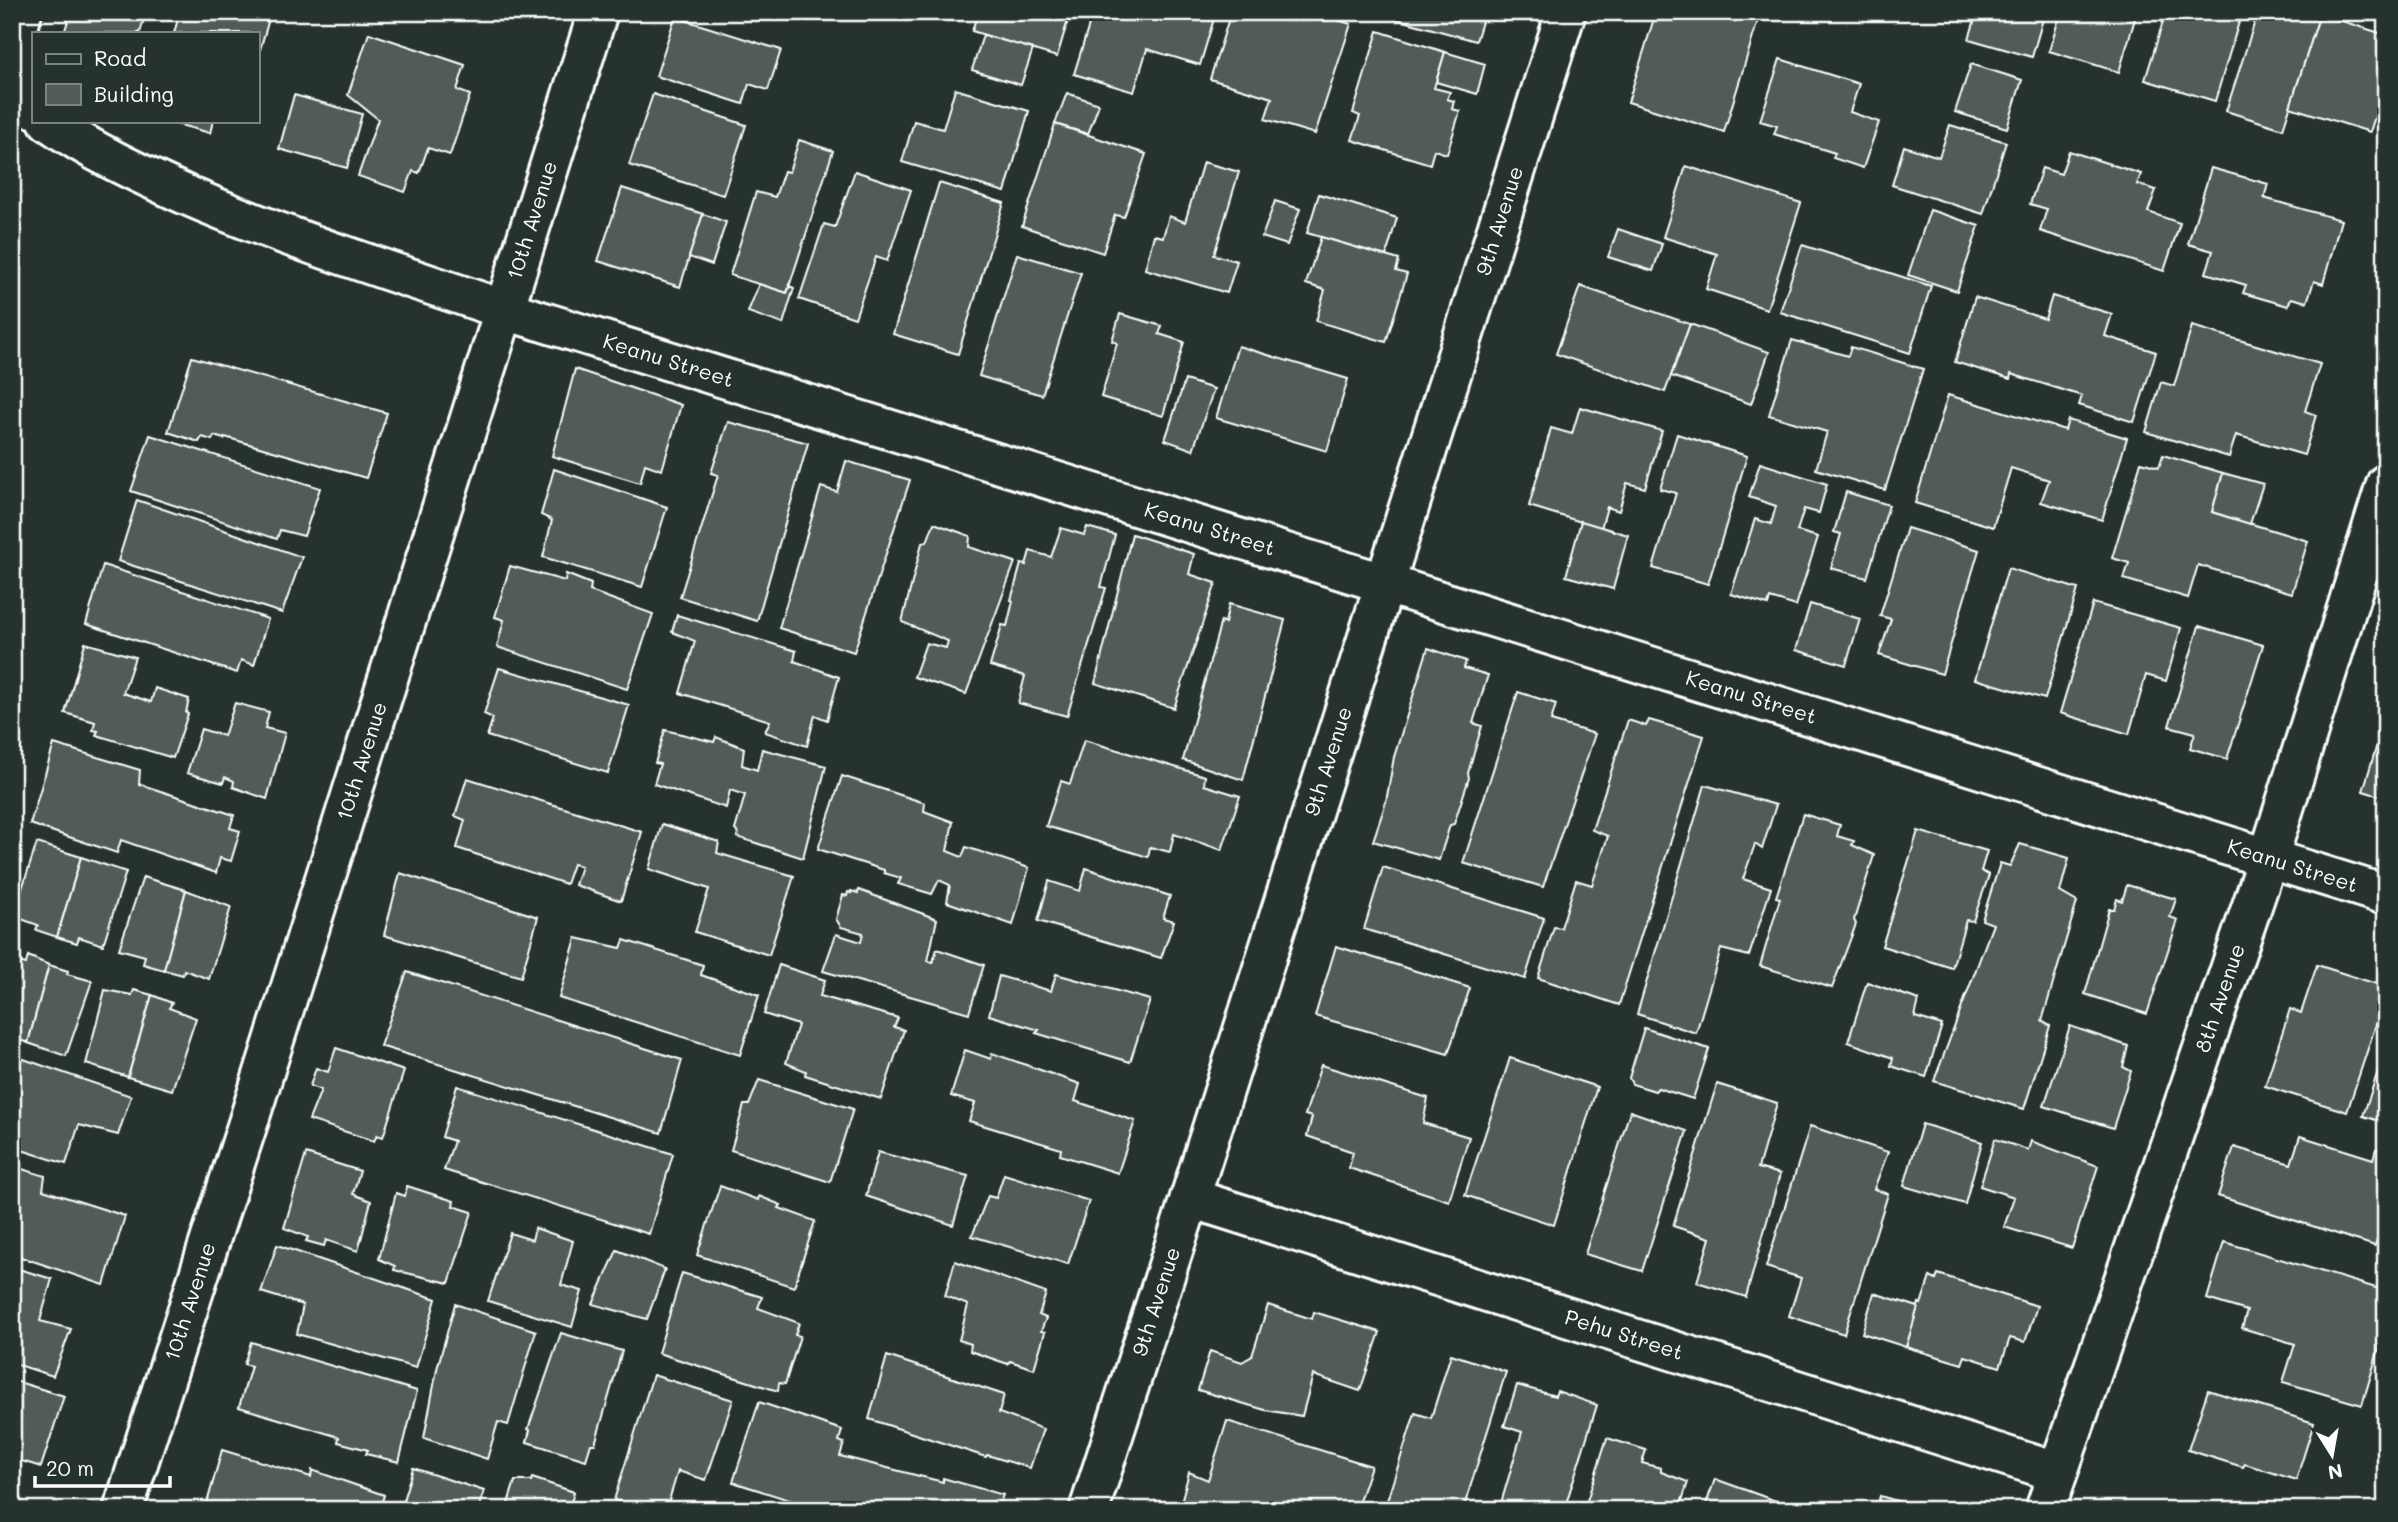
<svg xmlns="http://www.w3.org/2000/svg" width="2398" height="1522" viewBox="0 0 2398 1522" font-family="Mali,sans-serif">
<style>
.building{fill:#515c57;stroke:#fff;stroke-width:2}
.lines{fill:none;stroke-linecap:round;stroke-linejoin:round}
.minor-casing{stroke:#fff;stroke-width:44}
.tertiary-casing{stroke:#fff;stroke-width:44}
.minor{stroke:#26332d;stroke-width:38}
.tertiary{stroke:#26332d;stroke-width:38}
.labels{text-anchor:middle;stroke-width:7;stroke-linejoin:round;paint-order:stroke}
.street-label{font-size:21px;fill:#fff;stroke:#26332d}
</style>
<rect width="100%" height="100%" fill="#26332d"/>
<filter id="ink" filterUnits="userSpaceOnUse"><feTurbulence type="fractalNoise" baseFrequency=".0143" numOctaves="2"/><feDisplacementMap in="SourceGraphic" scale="14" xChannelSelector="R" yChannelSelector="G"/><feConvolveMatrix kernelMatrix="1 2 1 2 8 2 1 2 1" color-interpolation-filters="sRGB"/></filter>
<g filter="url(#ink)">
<!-- building -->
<g class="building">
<polygon points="71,12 146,12 140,33 64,33"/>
<polygon points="180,12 271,12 257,60 257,33 174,33"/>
<polygon points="978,12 1049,12 1048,14 1068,20 1057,57 972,31"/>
<polygon points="1093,12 1216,12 1200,65 1147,49 1134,92 1074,74"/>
<polygon points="1231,12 1311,12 1351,24 1315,134 1265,119 1272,98 1210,79"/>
<polygon points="1371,12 1485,12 1476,41"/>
<polygon points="1656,12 1744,12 1759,17 1724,132 1628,102"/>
<polygon points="1968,12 2045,12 2032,57 1969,39 1976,16"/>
<polygon points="2061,12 2137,12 2119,72 2049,51"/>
<polygon points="2166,12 2242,12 2215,101 2145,80"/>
<polygon points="2258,12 2320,14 2283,129 2226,111"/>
<polygon points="2320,14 2386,35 2386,46 2378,68 2386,71 2386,82 2370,132 2290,107"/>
<polygon points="675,17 781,50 768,90 749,84 743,104 656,76"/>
<polygon points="1378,31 1445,52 1434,88 1450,92 1447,99 1454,101 1452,109 1460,111 1447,154 1434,150 1430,164 1352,140 1360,116 1353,113"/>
<polygon points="369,33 465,65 457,90 470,95 450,155 428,148 419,173 413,171 405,192 358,176 378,119 348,95"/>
<polygon points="983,35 1033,49 1021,85 972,70"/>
<polygon points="1445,52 1485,64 1477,94 1436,82"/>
<polygon points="1780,59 1859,84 1850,112 1879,122 1863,168 1833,158 1835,153 1774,134 1777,126 1760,121"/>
<polygon points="1971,64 2022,80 2007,128 1955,112"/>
<polygon points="955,89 1029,111 1005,192 902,162 914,121 943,129"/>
<polygon points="1067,93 1099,104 1088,134 1055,124"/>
<polygon points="653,94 746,125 723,195 629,165"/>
<polygon points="294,95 362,114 347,168 279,149"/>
<polygon points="165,121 213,121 210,133"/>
<polygon points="1055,124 1146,154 1124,217 1115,215 1103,253 1022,226"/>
<polygon points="1950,125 2006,142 1983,214 1892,185 1904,146 1939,157"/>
<polygon points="799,140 833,151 787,293 730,275 756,192 775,197 784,171 789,172"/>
<polygon points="2069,151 2141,174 2137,184 2156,190 2148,212 2180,223 2164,271 2040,231 2047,209 2030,204 2042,168 2061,174"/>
<polygon points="1203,162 1239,172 1214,255 1237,261 1227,293 1145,269 1154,235 1163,237 1169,216 1185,222"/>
<polygon points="1686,166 1801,203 1767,309 1706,289 1717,254 1663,237"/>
<polygon points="2211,168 2268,184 2264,198 2341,220 2323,284 2314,281 2307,302 2291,298 2288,306 2243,293 2246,285 2206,273 2213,251 2188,244"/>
<polygon points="855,171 911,190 887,261 876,257 855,318 799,299 824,224 835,227"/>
<polygon points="939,183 1004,203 958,354 893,334"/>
<polygon points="622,188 703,214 680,287 598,261"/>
<polygon points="1319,194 1397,218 1386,256 1307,233"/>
<polygon points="1275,201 1300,209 1287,245 1262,237"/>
<polygon points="1930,210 1979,226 1957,291 1908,275"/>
<polygon points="703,214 726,222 712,265 689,257"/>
<polygon points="1618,229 1662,244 1653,271 1608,257"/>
<polygon points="1321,237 1399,260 1396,271 1407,274 1386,342 1316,321 1325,290 1306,284"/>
<polygon points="1802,245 1931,286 1910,353 1780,312"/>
<polygon points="1017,254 1081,273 1042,395 979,376"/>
<polygon points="759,284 787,293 790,286 794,288 783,324 748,312"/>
<polygon points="1580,286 1690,324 1665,392 1556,354"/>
<polygon points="2052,296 2112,314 2105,336 2156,352 2134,422 2079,405 2082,396 2011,374 2010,379 1955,362 1975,297 2045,319"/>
<polygon points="1120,314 1162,326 1159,334 1184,342 1163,416 1101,397 1117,343 1112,341"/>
<polygon points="1690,324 1769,352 1751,404 1671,376"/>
<polygon points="2192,326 2320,364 2305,411 2316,415 2304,455 2236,435 2229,457 2146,432 2161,382 2174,386"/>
<polygon points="1792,340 1848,356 1851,347 1923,369 1885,490 1816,469 1827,432 1769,415"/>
<polygon points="1238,346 1348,379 1327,451 1216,418"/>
<polygon points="192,357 387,413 366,478 225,437 224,439 214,436 212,440 202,437 199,442 168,432"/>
<polygon points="575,369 681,405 662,470 645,464 640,483 552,456"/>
<polygon points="1185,380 1214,389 1193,450 1165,440"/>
<polygon points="1948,395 2065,430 2068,420 2127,438 2102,520 2041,502 2049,480 2011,468 1993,527 1915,503"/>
<polygon points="1580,407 1662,431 1645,488 1627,483 1619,511 1607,507 1601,528 1529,506 1551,428 1572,434"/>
<polygon points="728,422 808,443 757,621 680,597 718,475 711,473"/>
<polygon points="1677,434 1747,456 1708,584 1653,568 1676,493 1660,489"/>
<polygon points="150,435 320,488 304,536 280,530 277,539 131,491"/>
<polygon points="2163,455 2223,473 2212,512 2308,541 2292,593 2198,565 2188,598 2124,579 2129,563 2112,558 2141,462 2159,467"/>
<polygon points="846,461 910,480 854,652 779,628 821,487 837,492"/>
<polygon points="1760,463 1827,484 1819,513 1804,509 1797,531 1818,537 1796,606 1770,598 1768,605 1731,594 1755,519 1771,524 1776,506 1749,497"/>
<polygon points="554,469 667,507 642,587 543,557 552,520 541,515"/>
<polygon points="2223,473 2263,484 2250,524 2212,512"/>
<polygon points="1846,492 1889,505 1867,578 1831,568 1841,534 1834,532"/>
<polygon points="137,500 302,557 282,613 118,561"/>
<polygon points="1581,521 1628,535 1613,589 1566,576"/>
<polygon points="934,523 970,536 969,547 1015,562 966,694 914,677 926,643 946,648 948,641 902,622 922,543 927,542"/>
<polygon points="1087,527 1115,535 1101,587 1106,588 1067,716 1018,703 1025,676 990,666 1002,625 1007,626 1013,601 1011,600 1021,564 1026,565 1030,551 1051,557 1061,528 1084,535"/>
<polygon points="1907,528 1979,550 1942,674 1879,655 1891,619 1880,616"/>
<polygon points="1132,534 1194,554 1189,574 1216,583 1174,708 1095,683"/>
<polygon points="103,565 268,619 254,665 241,660 237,673 86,624"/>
<polygon points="510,566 565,581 566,574 591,584 590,591 653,614 627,689 497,647 504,620 495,617"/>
<polygon points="2008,568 2078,589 2045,699 1975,679"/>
<polygon points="2093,603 2181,628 2166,681 2146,675 2129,734 2060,713"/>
<polygon points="1229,604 1285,620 1243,780 1183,760 1221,621 1225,623"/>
<polygon points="1810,604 1860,619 1846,665 1796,650"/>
<polygon points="677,615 796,651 794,661 839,677 827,720 815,715 807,746 765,732 770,721 680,693 695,641 672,632"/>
<polygon points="2199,626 2263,645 2227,759 2190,748 2195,733 2169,726"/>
<polygon points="85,643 135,657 123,693 151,702 155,688 189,699 186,713 188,714 173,758 96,735 98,731 93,730 95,722 65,713"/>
<polygon points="1428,648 1466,661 1464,668 1488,675 1473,723 1482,726 1468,773 1469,778 1454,824 1450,825 1439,860 1373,841 1386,802 1394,757"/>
<polygon points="499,668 629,705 608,773 487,736 493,718 484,714"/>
<polygon points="1518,692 1556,704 1551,721 1595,734 1543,887 1463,863"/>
<polygon points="235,703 269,712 265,728 285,733 267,799 233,787 234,781 225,777 223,783 187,773 201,729 224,736"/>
<polygon points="2386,715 2386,798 2363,791"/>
<polygon points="1628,720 1646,726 1649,720 1704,736 1619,1005 1538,978 1554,927 1561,928 1576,880 1592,885 1608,836 1592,830"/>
<polygon points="665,730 714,742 716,737 744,748 742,765 757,770 762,749 826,766 803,858 737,837 738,833 735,830 745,795 730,790 726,808 654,784 660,764 655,763"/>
<polygon points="1084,740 1205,776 1204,785 1240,796 1222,850 1174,834 1170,852 1150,847 1148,857 1046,826 1061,781 1070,784"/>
<polygon points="54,744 140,770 139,784 234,815 230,828 240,831 231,861 220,858 216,873 121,840 117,853 30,824"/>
<polygon points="842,776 925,803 924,811 953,822 947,851 962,857 966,847 1029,868 1013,925 947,902 950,885 939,880 932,894 898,884 901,878 884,873 884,870 818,849"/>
<polygon points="467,778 642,832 621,901 575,885 581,866 573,864 566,884 457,848 465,820 455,816"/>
<polygon points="1705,785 1776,805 1762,849 1755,844 1743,879 1771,888 1749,956 1721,949 1696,1033 1637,1014"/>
<polygon points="1803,814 1840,825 1837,836 1854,841 1852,845 1874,855 1854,920 1856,924 1832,988 1760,966 1780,898 1776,897"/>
<polygon points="662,824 719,842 717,853 794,876 769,955 695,932 709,889 649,869"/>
<polygon points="1918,831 1987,851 1981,871 1989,875 1973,921 1966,920 1952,968 1882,946"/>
<polygon points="37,843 81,857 57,937 36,930 38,925 13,916"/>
<polygon points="2020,844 2069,858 2060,892 2077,902 2042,1021 2050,1026 2024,1109 1934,1081 1993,924 1982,920 2000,863 2010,866"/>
<polygon points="81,857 126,872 103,945 79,937 77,943 57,937"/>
<polygon points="1383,867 1544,918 1525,979 1364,929"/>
<polygon points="1086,868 1170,896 1163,918 1174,921 1161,958 1038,921 1049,881 1080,891"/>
<polygon points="400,873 538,917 521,977 384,935"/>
<polygon points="143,877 186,890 164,970 143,964 145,956 119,949"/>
<polygon points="2127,885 2176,899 2170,917 2178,920 2147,1014 2085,994 2109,909 2114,909 2117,899 2122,901"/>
<polygon points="186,890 231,907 209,979 184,970 183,975 164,970"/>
<polygon points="859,890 937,919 928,961 933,962 937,949 984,965 969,1013 823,971 836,934 861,942 863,933 841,927 836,919 843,895 847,896 848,892 851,893 851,891 858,893"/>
<polygon points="576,938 621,948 624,940 703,965 701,975 759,995 740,1055 559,998"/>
<polygon points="1336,946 1470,988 1448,1054 1315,1016"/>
<polygon points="28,956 49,965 28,1043 12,1037 12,960 26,964"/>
<polygon points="49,965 68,971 67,974 92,981 66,1056 28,1043"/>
<polygon points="779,965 825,980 820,996 898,1018 894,1027 904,1030 881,1099 805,1075 806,1071 786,1063 798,1025 764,1014"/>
<polygon points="2317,965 2386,987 2386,994 2347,1112 2265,1086 2290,1009 2301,1013"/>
<polygon points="407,972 682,1060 661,1133 380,1046"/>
<polygon points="1056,974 1150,1000 1130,1062 1036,1033 1039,1030 989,1015 999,976 1051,991"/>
<polygon points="1867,982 1919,1000 1915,1017 1942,1025 1926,1077 1891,1066 1893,1058 1848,1042"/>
<polygon points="105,990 132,995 134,990 152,995 128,1077 86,1064"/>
<polygon points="152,995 172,1003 169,1008 196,1018 172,1090 128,1077"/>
<polygon points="2070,1026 2128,1046 2123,1067 2131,1071 2113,1128 2044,1106"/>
<polygon points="1644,1028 1709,1049 1693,1099 1658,1088 1655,1091 1632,1084 1629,1078"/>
<polygon points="2386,1047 2386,1123 2363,1116"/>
<polygon points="336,1048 404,1071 383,1137 377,1135 374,1141 309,1120 321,1090 310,1086 316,1068 328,1072"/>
<polygon points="965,1050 991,1059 992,1053 1080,1084 1075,1101 1135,1121 1118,1173 1060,1155 1061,1149 969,1121 975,1103 951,1096"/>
<polygon points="12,1055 131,1096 118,1135 79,1125 66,1164 12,1147"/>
<polygon points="1510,1058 1597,1087 1554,1225 1465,1195"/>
<polygon points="1321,1065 1428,1098 1423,1123 1469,1137 1449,1201 1349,1168 1353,1152 1307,1136 1312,1117 1305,1115"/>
<polygon points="759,1080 853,1109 830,1182 731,1150 744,1105 749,1105"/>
<polygon points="1717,1084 1777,1103 1758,1168 1780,1174 1746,1297 1697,1282 1710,1238 1673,1226"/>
<polygon points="457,1086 673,1154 649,1234 444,1170 454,1141 442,1137"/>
<polygon points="1630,1111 1687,1131 1642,1271 1585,1254"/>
<polygon points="1922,1124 1982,1142 1965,1204 1904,1186"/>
<polygon points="1810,1126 1888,1152 1874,1189 1888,1194 1844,1334 1789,1316 1801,1278 1766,1267"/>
<polygon points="2300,1136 2373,1159 2376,1149 2386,1152 2386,1243 2377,1240 2375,1246 2218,1196 2234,1147 2291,1164"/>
<polygon points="1995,1139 2028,1150 2031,1141 2098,1166 2072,1248 2004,1227 2014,1197 1980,1186"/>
<polygon points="878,1152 968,1176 953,1225 866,1196"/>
<polygon points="306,1154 360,1171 353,1194 371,1201 358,1251 326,1240 324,1246 306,1241 308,1237 284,1228"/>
<polygon points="12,1166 45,1176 43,1190 125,1216 104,1285 12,1254"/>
<polygon points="1004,1174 1089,1201 1068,1264 972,1236 988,1196 996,1198"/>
<polygon points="407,1186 454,1201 453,1206 472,1212 449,1283 394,1270 395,1266 379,1259 396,1193 405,1196"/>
<polygon points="720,1186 758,1200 759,1196 781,1205 779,1208 815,1221 794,1287 697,1255"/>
<polygon points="535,1228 573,1241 561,1285 582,1291 572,1327 488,1301 510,1233 532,1240"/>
<polygon points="2224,1242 2386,1291 2386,1325 2362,1405 2283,1382 2295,1344 2242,1328 2247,1311 2207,1299"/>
<polygon points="277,1245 436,1299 416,1368 297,1334 303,1305 261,1292"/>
<polygon points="617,1250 665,1269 647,1319 593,1304"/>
<polygon points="955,1261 1046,1293 1039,1315 1046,1318 1041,1331 1045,1332 1034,1369 1010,1361 1008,1364 970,1351 971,1344 959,1340 968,1305 945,1296"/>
<polygon points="12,1267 52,1279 40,1321 71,1329 53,1376 12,1363"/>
<polygon points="682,1273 762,1297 758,1308 799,1323 795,1335 800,1336 785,1384 779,1383 778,1391 658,1353"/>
<polygon points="1938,1274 2037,1306 2025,1342 2010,1338 2000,1367 1965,1356 1962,1364 1906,1347 1919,1303 1921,1304 1930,1277 1936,1280"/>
<polygon points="1874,1293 1918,1307 1906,1347 1862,1333"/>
<polygon points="455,1304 536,1331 508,1425 498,1422 487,1459 424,1438 437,1369"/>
<polygon points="1268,1305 1312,1319 1314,1312 1380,1332 1360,1391 1313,1375 1302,1416 1265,1410 1198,1390 1210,1351 1242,1362 1252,1356"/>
<polygon points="561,1333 622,1351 595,1444 591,1444 586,1460 527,1442 530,1430 528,1429"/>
<polygon points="251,1342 417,1391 399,1462 366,1454 368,1450 338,1442 339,1437 239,1407 251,1366 244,1364"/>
<polygon points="1451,1354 1506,1372 1463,1510 1384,1510 1415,1413 1431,1418"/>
<polygon points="887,1356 1004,1395 999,1413 1043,1429 1030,1468 987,1455 986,1457 869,1419"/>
<polygon points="653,1375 733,1400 706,1480 678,1471 666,1510 646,1510 614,1500"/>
<polygon points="12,1380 64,1396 41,1467 12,1458"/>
<polygon points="1517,1385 1555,1396 1557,1391 1597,1405 1564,1510 1499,1510 1522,1432 1504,1426"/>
<polygon points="2208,1390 2314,1423 2296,1480 2245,1464 2243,1467 2188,1450"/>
<polygon points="759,1402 842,1430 839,1441 844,1443 840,1456 943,1482 943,1478 1003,1495 997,1510 821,1510 733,1482"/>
<polygon points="1227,1421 1371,1466 1356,1510 1179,1510 1189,1472 1208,1480"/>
<polygon points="1607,1438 1646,1450 1642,1463 1661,1468 1661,1472 1688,1482 1679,1510 1584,1510"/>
<polygon points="222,1450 311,1477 312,1470 384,1495 380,1510 205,1510"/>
<polygon points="413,1468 484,1491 478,1510 400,1510"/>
<polygon points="532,1478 574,1492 569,1510 506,1510 515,1481 531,1481"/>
<polygon points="1715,1479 1787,1505 1786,1510 1704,1510"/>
<polygon points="1880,1496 1928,1510 1876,1510"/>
</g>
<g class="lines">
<defs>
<g id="minor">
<path d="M22 12C14 44 5 83 33 108"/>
<path id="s1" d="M48 121C90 151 138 173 184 194 289 240 397 273 505 310L2386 895"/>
<path id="s2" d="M1190 1198 2057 1472"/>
<path id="s3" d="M1089 1510 1190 1198 1566 12"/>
<path id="s4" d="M2045 1510 2268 859 2386 484"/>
</g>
<g id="tertiary">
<path id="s5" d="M123 1510 249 1120 598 12"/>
</g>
</defs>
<!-- minor casing -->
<use href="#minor" class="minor-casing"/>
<!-- tertiary casing -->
<use href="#tertiary" class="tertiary-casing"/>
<!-- minor -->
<use href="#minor" class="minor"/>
<!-- tertiary -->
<use href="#tertiary" class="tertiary"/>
</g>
</g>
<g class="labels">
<!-- street labels -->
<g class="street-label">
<text dy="7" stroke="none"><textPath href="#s5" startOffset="1353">10th Avenue</textPath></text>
<text dy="7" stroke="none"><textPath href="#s3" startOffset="1353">9th Avenue</textPath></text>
<text dy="7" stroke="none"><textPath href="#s1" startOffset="667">Keanu Street</textPath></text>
<text dy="7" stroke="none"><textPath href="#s1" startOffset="1234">Keanu Street</textPath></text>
<text dy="7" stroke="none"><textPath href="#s1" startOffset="1801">Keanu Street</textPath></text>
<text dy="7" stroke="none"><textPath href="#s5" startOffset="786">10th Avenue</textPath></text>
<text dy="7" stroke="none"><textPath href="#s3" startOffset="786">9th Avenue</textPath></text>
<text dy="7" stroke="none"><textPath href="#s1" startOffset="2368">Keanu Street</textPath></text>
<text dy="7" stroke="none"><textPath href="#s4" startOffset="541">8th Avenue</textPath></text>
<text dy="7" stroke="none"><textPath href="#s5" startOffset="219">10th Avenue</textPath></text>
<text dy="7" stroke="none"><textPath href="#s3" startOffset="219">9th Avenue</textPath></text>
<text dy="7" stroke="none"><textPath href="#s2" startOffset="455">Pehu Street</textPath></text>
</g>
</g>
<!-- margin -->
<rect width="2398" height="1522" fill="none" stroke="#26332d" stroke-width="42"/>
<rect x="21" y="21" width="2356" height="1480" fill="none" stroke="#fff" stroke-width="2.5" filter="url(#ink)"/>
<!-- legend -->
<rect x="32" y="32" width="228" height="91" fill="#26332d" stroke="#7d8581" stroke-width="2"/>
<rect x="46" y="54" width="35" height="10" fill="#26332d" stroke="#7d8581" stroke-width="2"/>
<text x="94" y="66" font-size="21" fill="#ffffff">Road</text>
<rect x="46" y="84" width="35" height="21" fill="#515c57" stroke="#7d8581" stroke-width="2"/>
<text x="94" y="102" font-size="21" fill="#ffffff">Building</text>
<!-- north arrow -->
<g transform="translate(2332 1455) rotate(169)" stroke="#26332d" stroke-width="5" paint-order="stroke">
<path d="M0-5L12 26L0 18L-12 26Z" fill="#ffffff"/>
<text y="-10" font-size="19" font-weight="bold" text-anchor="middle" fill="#ffffff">N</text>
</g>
<!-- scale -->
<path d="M35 1476v10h135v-10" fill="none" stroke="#ffffff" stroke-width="3.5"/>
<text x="46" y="1476" font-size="21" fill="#ffffff" stroke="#26332d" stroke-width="5" paint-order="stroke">20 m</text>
</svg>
